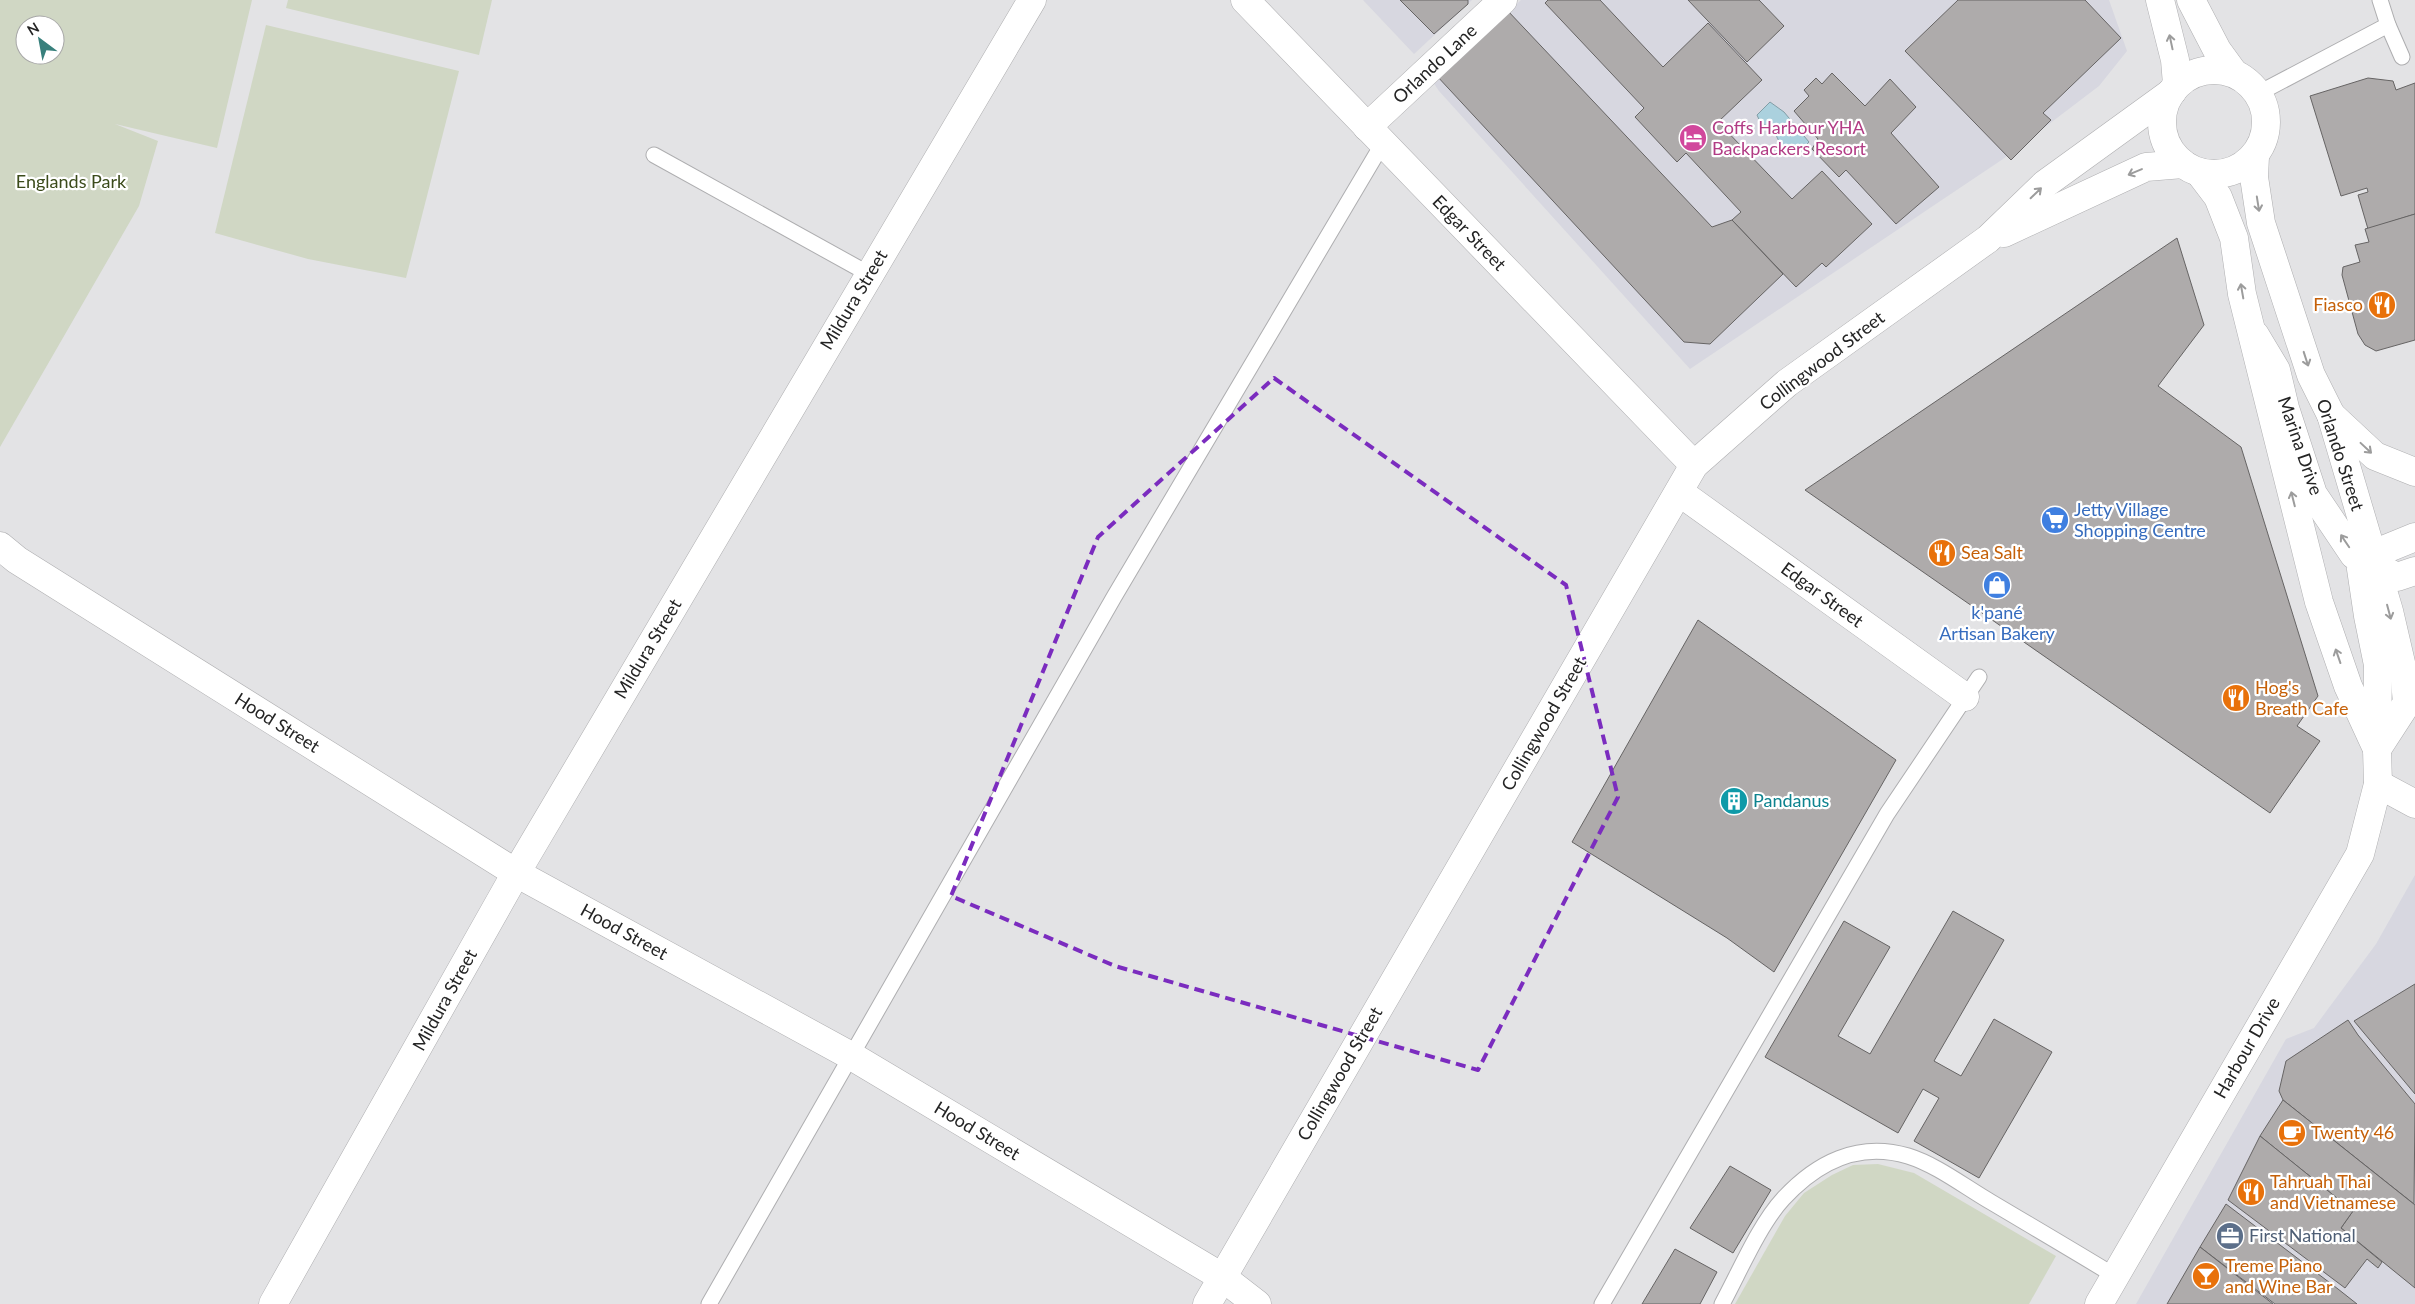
<svg xmlns="http://www.w3.org/2000/svg" width="2415" height="1304" viewBox="0 0 2415 1304" font-family="Lato,sans-serif">
<style>
.built{fill:#d7d7e0}
.green{fill:#d0d7c4;fill-rule:evenodd}
.water{fill:#abd1de;stroke:#829da6}
.building{fill:#aeabab;stroke:#666464}
.lines{fill:none;stroke-linecap:round;stroke-linejoin:round}
.service-casing{stroke:#aeaeb0;stroke-width:17}
.minor-casing{stroke:#aeaeb0;stroke-width:29}
.tertiary-casing{stroke:#aeaeb0;stroke-width:29}
.service{stroke:#fff;stroke-width:15}
.minor{stroke:#fff;stroke-width:28}
.tertiary{stroke:#fff;stroke-width:28}
.oneway{stroke:#9c9c9c}
.marked{fill:none;stroke:#7b2cbf;stroke-width:4;stroke-dasharray:10 6;stroke-linejoin:round}
.labels{text-anchor:middle;stroke-width:4.5;stroke-linejoin:round;paint-order:stroke}
.street-label{font-size:18px;fill:#242424;stroke:#fff}
.hotel-label{font-size:18px;fill:#b23c85;stroke:#fff;text-anchor:start}
.park-label{font-size:18px;fill:#3b4b1b;stroke:#fff}
.food-label{font-size:18px;fill:#c56008;stroke:#fff;text-anchor:start}
.shop-label{font-size:18px;fill:#366cbe;stroke:#fff;text-anchor:start}
.culture-label{font-size:18px;fill:#0d838f;stroke:#fff;text-anchor:start}
.service-label{font-size:18px;fill:#4e5e75;stroke:#fff;text-anchor:start}
</style>
<rect width="100%" height="100%" fill="#e3e3e5"/>
<!-- built -->
<g class="built">
<polygon points="1363,0 1472,0 1414,54"/>
<polygon points="1521,0 2109,0 2127,51 2099,86 2003,159 1690,369 1439,91 1433,82"/>
<polygon points="2415,875 2415,1304 2136,1304 2286,1039 2314,1028 2376,944"/>
</g>
<!-- green -->
<g class="green">
<path d="M0 0H252L217 148 115 124 158 141 139 206 0 447ZM25 25H55V55H25Z"/>
<polygon points="288,0 492,0 479,55 286,8"/>
<polygon points="266,25 459,71 406,278 308,259 215,233"/>
<polygon points="1878,1164 1914,1173 2056,1256 2029,1304 1735,1304 1785,1216 1804,1193 1832,1175 1853,1165"/>
</g>
<!-- water -->
<path class="water" d="M1770 102 1784 112 1809 142 1798 153H1790C1787 150 1783 147 1781 144 1774 135 1776 125 1761 124L1757 115Z"/>
<!-- building -->
<g class="building">
<polygon points="1400,0 1468,0 1468,4 1434,34"/>
<polygon points="1548,0 1600,0 1663,67 1708,23 1762,80 1718,122 1792,199 1822,171 1872,224 1826,267 1822,263 1796,287 1732,220 1741,212 1686,153 1677,162 1635,117 1644,108 1545,3"/>
<polygon points="1688,0 1759,0 1784,26 1747,62"/>
<polygon points="1958,0 2085,0 2121,38 2043,113 2051,120 2011,160 1905,51"/>
<polygon points="1507,10 1712,227 1732,220 1783,274 1710,344 1684,342 1436,75"/>
<polygon points="1832,73 1865,106 1890,79 1916,107 1891,133 1939,187 1896,224 1846,170 1839,177 1812,149 1818,139 1794,111 1809,96 1804,90 1816,78 1822,84"/>
<polygon points="2368,78 2393,81 2396,90 2415,83 2415,214 2368,229 2358,195 2368,192 2367,188 2341,196 2310,96"/>
<polygon points="2415,214 2415,340 2376,351 2365,345 2358,334 2342,275 2343,267 2360,262 2355,245 2369,242 2365,229"/>
<polygon points="2177,238 2204,325 2158,386 2241,447 2318,696 2297,726 2320,741 2270,813 1805,490"/>
<polygon points="1698,620 1896,760 1774,972 1727,938 1572,842"/>
<polygon points="1953,911 2004,940 1934,1061 1961,1076 1994,1019 2052,1052 1979,1178 1914,1141 1939,1098 1923,1089 1898,1133 1765,1057 1844,921 1890,947 1838,1036 1870,1054"/>
<polygon points="2415,984 2415,1094 2354,1021"/>
<polygon points="2348,1020 2358,1035 2415,1104 2414,1204 2283,1100 2279,1091 2286,1061"/>
<polygon points="2283,1100 2415,1205 2415,1288 2341,1228 2353,1211 2260,1136"/>
<polygon points="2260,1136 2353,1211 2341,1228 2382,1262 2378,1268 2367,1259 2345,1288 2228,1200"/>
<polygon points="1730,1166 1771,1190 1733,1253 1690,1228"/>
<polygon points="2226,1204 2338,1289 2357,1304 2275,1304 2200,1247"/>
<polygon points="2200,1247 2273,1304 2167,1304"/>
<polygon points="1675,1249 1717,1272 1700,1304 1642,1304"/>
</g>
<g class="lines">
<defs>
<g id="service">
<polyline points="2388,25 2402,57"/>
<polyline points="2259,93 2388,25 2380,0"/>
<polyline points="654,155 869,274"/>
<polyline points="709,1304 1114,597 1383,143"/>
<polyline points="1602,1304 1887,814 1979,677"/>
<path d="M1722 1304C1739 1273 1759 1225 1783 1199 1816 1163 1858 1141 1908 1156 1937 1165 1965 1187 1991 1202 2033 1227 2074 1251 2115 1276"/>
</g>
<g id="minor">
<polyline points="1245,0 1694,465"/>
<polyline points="1367,127 1503,0"/>
<polyline points="2004,233 2146,167 2183,164"/>
<polyline points="2255,335 2276,370 2285,408 2313,494 2354,555 2397,577 2415,571"/>
<polyline points="2331,415 2375,456 2415,472"/>
<polyline points="1679,492 1965,697"/>
<polyline points="0,546 17,560 516,873 853,1057 1222,1277 1257,1304"/>
<polyline points="2377,749 2378,665 2368,616 2361,569 2371,555 2415,537"/>
<polyline points="2378,784 2415,804"/>
<polyline points="273,1304 516,873 1032,0"/>
<polyline points="1207,1304 1694,465 1787,383 1988,239 2045,184 2172,92"/>
</g>
<g id="tertiary">
<polyline points="2160,0 2175,60 2177,84"/>
<polyline points="2191,0 2217,50 2233,72"/>
<circle cx="2214" cy="122" r="52"/>
<polyline points="2255,156 2254,177 2261,223 2311,375 2331,415 2389,611 2405,680 2407,703 2377,749"/>
<polyline points="2099,1304 2360,854 2378,784 2377,749 2348,686 2319,602 2242,294 2234,238 2218,197 2199,172"/>
</g>
</defs>
<!-- service casing -->
<use href="#service" class="service-casing"/>
<!-- minor casing -->
<use href="#minor" class="minor-casing"/>
<!-- tertiary casing -->
<use href="#tertiary" class="tertiary-casing"/>
<!-- service -->
<use href="#service" class="service"/>
<!-- minor -->
<use href="#minor" class="minor"/>
<!-- tertiary -->
<use href="#tertiary" class="tertiary"/>
</g>
<!-- one-way arrows -->
<defs><path id="oneway-shaft" d="M-6 0H5M1.5-3L5.5 0L1.5 3" fill="none" stroke-width="1.6" stroke-linecap="round" stroke-linejoin="round" transform="scale(1.25)"/></defs>
<g class="oneway">
<use href="#oneway-shaft" transform="translate(2171 42) rotate(-102)"/>
<use href="#oneway-shaft" transform="translate(2135 172) rotate(157)"/>
<use href="#oneway-shaft" transform="translate(2036 193) rotate(-44)"/>
<use href="#oneway-shaft" transform="translate(2258 204) rotate(81)"/>
<use href="#oneway-shaft" transform="translate(2242 291) rotate(-100)"/>
<use href="#oneway-shaft" transform="translate(2306 359) rotate(72)"/>
<use href="#oneway-shaft" transform="translate(2366 448) rotate(43)"/>
<use href="#oneway-shaft" transform="translate(2293 499) rotate(-104)"/>
<use href="#oneway-shaft" transform="translate(2345 541) rotate(-124)"/>
<use href="#oneway-shaft" transform="translate(2389 612) rotate(75)"/>
<use href="#oneway-shaft" transform="translate(2338 656) rotate(-109)"/>
</g>
<!-- marked area -->
<path class="marked" d="M1274 378 1566 585 1618 797 1478 1070 1115 966 951 896 1098 537Z"/>
<!-- icons -->
<defs>
<symbol id="hotel-disc" viewBox="-11 -11 22 22"><circle r="9.5" fill="#d1479c" stroke="#fff"/><path d="M-6-4.5h1.5V1H6V5H4.5V3h-9V5H-6ZM-4 0a1.8 1.8 0 1 1 3.6 0ZM.5 0V-2.5h3Q6-2.5 6 0Z" fill="#fff"/></symbol>
<symbol id="restaurant-disc" viewBox="-11 -11 22 22"><circle r="9.5" fill="#e8710a" stroke="#fff"/><path d="M-5-6h1v4h1v-4h1v4h1v-4h1v5L-1.5 .5V6h-2V.5L-5-1ZM5-6V6H3V1.5H1.5Q1.5-4 5-6Z" fill="#fff"/></symbol>
<symbol id="supermarket-disc" viewBox="-11 -11 22 22"><circle r="9.5" fill="#3f7fe0" stroke="#fff"/><path d="M-6-5.5h2.5l.6 2H6L4.5 2H-2.5L-4.4-4H-6ZM-1.5 3.2a1.3 1.3 0 1 0 .1 0ZM3 3.2a1.3 1.3 0 1 0 .1 0Z" fill="#fff"/></symbol>
<symbol id="shop-disc" viewBox="-11 -11 22 22"><circle r="9.5" fill="#3f7fe0" stroke="#fff"/><path d="M-5-2.5h2.3a2.7 3.5 0 0 1 5.4 0H5L5.5 6h-11ZM-1.5-2.5h3a1.5 2.3 0 0 0-3 0Z" fill="#fff"/></symbol>
<symbol id="building-disc" viewBox="-11 -11 22 22"><circle r="9.5" fill="#0f9aa8" stroke="#fff"/><path d="M-4-6H4V6H1V3H-1V6H-4ZM-2.5-4.3h1.7v1.8h-1.7ZM.8-4.3h1.7v1.8H.8ZM-2.5-1h1.7V.8h-1.7ZM.8-1h1.7V.8H.8Z" fill="#fff"/></symbol>
<symbol id="cafe-disc" viewBox="-11 -11 22 22"><circle r="9.5" fill="#e8710a" stroke="#fff"/><path d="M-5.5-4.5H6V0H3Q3 3.5 0 3.5H-2.5Q-5.5 3.5-5.5 0ZM3-3.2v2h1.7v-2ZM-6 4.5H4V6H-6Z" fill="#fff"/></symbol>
<symbol id="office-disc" viewBox="-11 -11 22 22"><circle r="9.5" fill="#5c6f8a" stroke="#fff"/><path d="M-6-3h4V-5.5h4V-3h4V5H-6ZM-1-4.5V-3h2v-1.5ZM-6 0V1H6V0Z" fill="#fff"/></symbol>
<symbol id="bar-disc" viewBox="-11 -11 22 22"><circle r="9.5" fill="#e8710a" stroke="#fff"/><path d="M-6-5H6L.8 .8V4.5H3.5V6h-7V4.5H-.8V.8Z" fill="#fff"/></symbol>
</defs>
<g fill-rule="evenodd">
<use href="#hotel-disc" x="1677" y="122" width="32" height="32"/>
<use href="#restaurant-disc" x="2366" y="289" width="32" height="32"/>
<use href="#supermarket-disc" x="2039" y="504" width="32" height="32"/>
<use href="#restaurant-disc" x="1926" y="537" width="32" height="32"/>
<use href="#shop-disc" x="1981" y="569" width="32" height="32"/>
<use href="#restaurant-disc" x="2220" y="682" width="32" height="32"/>
<use href="#building-disc" x="1718" y="785" width="32" height="32"/>
<use href="#cafe-disc" x="2276" y="1117" width="32" height="32"/>
<use href="#restaurant-disc" x="2235" y="1176" width="32" height="32"/>
<use href="#office-disc" x="2214" y="1220" width="32" height="32"/>
<use href="#bar-disc" x="2190" y="1260" width="32" height="32"/>
</g>
<g class="labels">
<!-- street labels -->
<g class="street-label">
<text transform="translate(1435 64) rotate(-43)" y="6">Orlando Lane</text>
<text transform="translate(1469 233) rotate(46)" y="6">Edgar Street</text>
<text transform="translate(854 300) rotate(-59)" y="6">Mildura Street</text>
<text transform="translate(1822 361) rotate(-37)" y="6">Collingwood Street</text>
<text transform="translate(2300 446) rotate(71)" y="6">Marina Drive</text>
<text transform="translate(2340 455) rotate(72)" y="6">Orlando Street</text>
<text transform="translate(1822 595) rotate(36)" y="6">Edgar Street</text>
<text transform="translate(648 649) rotate(-59)" y="6">Mildura Street</text>
<text transform="translate(277 723) rotate(32)" y="6">Hood Street</text>
<text transform="translate(1544 724) rotate(-60)" y="6">Collingwood Street</text>
<text transform="translate(624 932) rotate(29)" y="6">Hood Street</text>
<text transform="translate(445 1000) rotate(-61)" y="6">Mildura Street</text>
<text transform="translate(2247 1048) rotate(-60)" y="6">Harbour Drive</text>
<text transform="translate(1340 1074) rotate(-60)" y="6">Collingwood Street</text>
<text transform="translate(977 1131) rotate(31)" y="6">Hood Street</text>
</g>
<!-- hotel labels -->
<g class="hotel-label">
<text x="1712" y="134">Coffs Harbour YHA<tspan x="1712" dy="21">Backpackers Resort</tspan></text>
</g>
<!-- park labels -->
<g class="park-label">
<text x="71" y="188">Englands Park</text>
</g>
<!-- food labels -->
<g class="food-label">
<text x="2363" y="311" text-anchor="end">Fiasco</text>
<text x="1961" y="559">Sea Salt</text>
<text x="2255" y="694">Hog's<tspan x="2255" dy="21">Breath Cafe</tspan></text>
<text x="2311" y="1139">Twenty 46</text>
<text x="2270" y="1188">Tahruah Thai<tspan x="2270" dy="21">and Vietnamese</tspan></text>
<text x="2225" y="1272">Treme Piano<tspan x="2225" dy="21">and Wine Bar</tspan></text>
</g>
<!-- shop labels -->
<g class="shop-label">
<text x="2074" y="516">Jetty Village<tspan x="2074" dy="21">Shopping Centre</tspan></text>
<text x="1997" y="619" text-anchor="middle">k'pané<tspan x="1997" dy="21">Artisan Bakery</tspan></text>
</g>
<!-- culture labels -->
<g class="culture-label">
<text x="1753" y="807">Pandanus</text>
</g>
<!-- service labels -->
<g class="service-label">
<text x="2249" y="1242">First National</text>
</g>
</g>
<!-- north arrow -->
<g transform="translate(40 40) rotate(328)"><circle r="24" fill="#ffffff" stroke="#a7a7a7"/>
<path d="M0-4L9 19L0 12L-9 19Z" fill="#38807c"/>
<text y="-8" font-size="14" font-weight="bold" text-anchor="middle" fill="#242424">N</text>
</g>
</svg>
